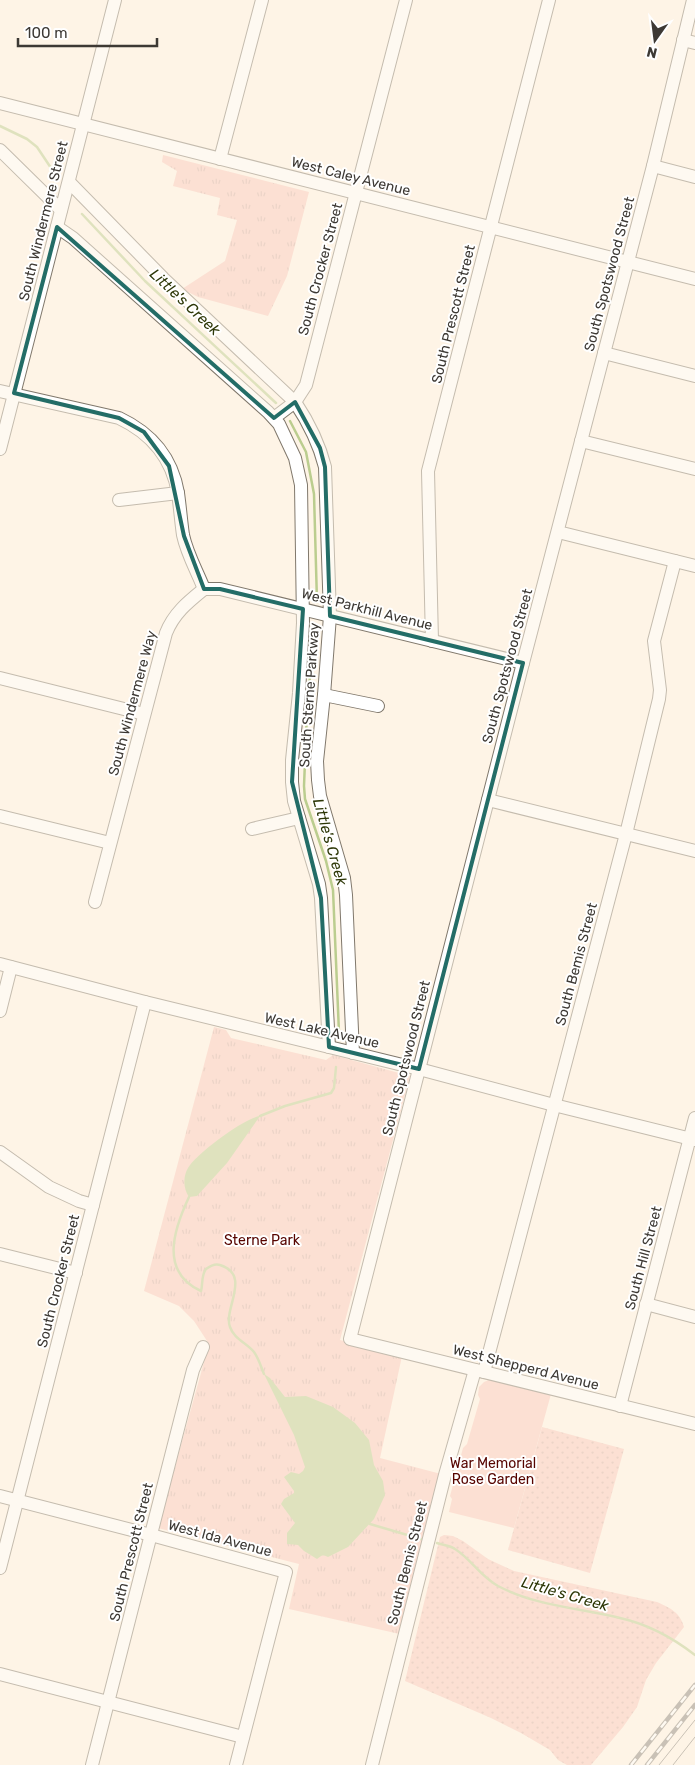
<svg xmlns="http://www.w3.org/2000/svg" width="695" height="1765" viewBox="0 0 695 1765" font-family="Rubik,sans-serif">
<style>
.grass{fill:url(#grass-dots)}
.park{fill:url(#park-tufts)}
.garden{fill:#fac8bd}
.water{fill:#bbcd8f}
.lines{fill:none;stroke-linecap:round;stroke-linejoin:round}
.stream{stroke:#bbcd8f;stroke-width:2.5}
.minor-casing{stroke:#80786c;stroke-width:14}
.minor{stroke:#fff;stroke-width:12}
.tram{stroke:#8b847c;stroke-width:1}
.rail-casing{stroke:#8b847c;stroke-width:4.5}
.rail{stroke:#fff;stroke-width:2.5;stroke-dasharray:8;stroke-linecap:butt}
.marked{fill:none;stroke:#236d67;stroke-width:4;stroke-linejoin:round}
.labels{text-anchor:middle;stroke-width:4;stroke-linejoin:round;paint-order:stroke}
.street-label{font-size:14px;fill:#3d3934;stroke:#fff}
.park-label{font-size:14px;fill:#570500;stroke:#fff}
.water-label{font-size:15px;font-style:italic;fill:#2d3707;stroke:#fff}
</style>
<defs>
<pattern id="grass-dots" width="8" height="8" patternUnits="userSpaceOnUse" patternTransform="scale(1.25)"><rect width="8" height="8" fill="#fac8bd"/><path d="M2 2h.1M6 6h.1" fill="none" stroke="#d7ada3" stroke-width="1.8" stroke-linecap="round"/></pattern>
<pattern id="park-tufts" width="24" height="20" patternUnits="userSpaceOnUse" patternTransform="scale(1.25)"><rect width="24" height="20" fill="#fac8bd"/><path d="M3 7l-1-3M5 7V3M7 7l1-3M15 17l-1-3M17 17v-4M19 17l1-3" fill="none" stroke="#d7ada3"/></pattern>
</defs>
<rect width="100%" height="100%" fill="#fef4e6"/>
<!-- grass -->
<g class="grass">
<polygon points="542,1427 624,1449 590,1573 508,1550"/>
<path d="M444 1535 453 1536 463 1541 488 1559 514 1571 657 1602C670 1608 680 1612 684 1627L656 1663 646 1680 637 1707 623 1727 591 1765H567L558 1760 550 1750 521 1733 491 1718 405 1681 440 1537Z"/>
</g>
<!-- park -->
<g class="park">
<polygon points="163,155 309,192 287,276 268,316 198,297 182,289 225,261 237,220 217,215 220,198 173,186 177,171 162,162"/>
<polygon points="214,1027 226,1030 231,1038 326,1060 333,1055 410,1076 340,1340 402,1356 380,1458 445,1475 404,1635 289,1609 299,1564 158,1528 209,1344 194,1321 179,1306 144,1291"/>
</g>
<!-- garden -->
<polygon class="garden" points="491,1379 551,1394 514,1528 449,1512 452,1499 450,1496 463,1448 467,1444 480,1399 478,1395 479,1387 484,1382"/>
<!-- water -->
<g class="water">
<path d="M260 1116 227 1163 197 1196 189 1197C183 1189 183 1176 188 1168 196 1154 244 1118 260 1116Z"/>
<path d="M264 1374 270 1378 285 1397 306 1396 333 1407 355 1423 369 1440 374 1465 383 1481 385 1495 374 1519 348 1547 328 1557C321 1554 322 1556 317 1559L304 1551 298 1545 287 1544V1533L295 1523 281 1504 284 1499 294 1493V1491L284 1477 291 1472 299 1474 303 1471 305 1467 294 1435Z"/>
</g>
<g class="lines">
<!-- stream -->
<g class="stream">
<polyline points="0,126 27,139 37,147 55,174"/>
<polyline points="82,214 145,281 276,403"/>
<polyline points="290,421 306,452 314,494 317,602"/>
<polyline points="314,628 307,712 304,786 305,799 326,861 333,890 339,1033"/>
<polyline points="260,1116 285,1106 331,1093 334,1088 336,1067"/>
<path d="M189 1197C174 1229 159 1272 201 1291 203 1285 201 1275 206 1269 210 1266 215 1263 220 1265 252 1275 223 1309 230 1327 234 1339 247 1343 254 1352 259 1359 261 1367 264 1374"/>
<polyline points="370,1524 421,1539"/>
<path d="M437 1543C442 1545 450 1545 455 1549 471 1559 480 1576 498 1586 536 1606 579 1608 620 1618 647 1624 673 1638 695 1655"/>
</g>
<defs>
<g id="minor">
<polyline points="693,0 653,166 523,663 350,1339 695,1424"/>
<polyline points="683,40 695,43"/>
<polyline points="0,103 695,279"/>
<polyline points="0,150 61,210"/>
<polyline points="220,159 262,0"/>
<polyline points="653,166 695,177"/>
<path d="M69 182 163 278 295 402C309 423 319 443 325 467L330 616 324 695 317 761 318 780 320 796 344 878 346 895 353 1053"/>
<polyline points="57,227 73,238 268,412 279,424 295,458 301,485 303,623 299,693 292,760 292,782 294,801 319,884 321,898 329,1047"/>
<polyline points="604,353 695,376"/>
<path d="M0 391 119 418C151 433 172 458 178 493 180 507 181 521 183 535 187 554 197 571 204 589"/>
<polyline points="274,418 295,402 306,385 406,0"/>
<polyline points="581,441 695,469"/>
<polyline points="0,449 115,0"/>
<polyline points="119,500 178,493"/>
<polyline points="558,532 695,566"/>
<polyline points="204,589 220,589 523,663"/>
<polyline points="432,641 428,471 549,0"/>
<polyline points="0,678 144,714"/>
<polyline points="324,695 378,706"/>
<polyline points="488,800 695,851"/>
<polyline points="0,816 110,843"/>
<polyline points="252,829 299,818"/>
<path d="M95 902 166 633C174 613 188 602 204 589"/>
<polyline points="0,964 145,1002 419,1069 554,1105 695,1140"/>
<polyline points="0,1011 11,967"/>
<polyline points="0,1152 49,1187 79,1201 93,1205"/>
<polyline points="0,1254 76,1273"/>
<polyline points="646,1304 695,1317"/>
<polyline points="484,1372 626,834 659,699 660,690 654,641 675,561"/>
<polyline points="620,1406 695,1118"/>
<polyline points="0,1496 151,1535 286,1572 236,1765"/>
<polyline points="0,1568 145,1002"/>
<polyline points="0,1674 243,1737"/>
<polyline points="92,1765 193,1370 203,1347"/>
<polyline points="372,1765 445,1475 475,1370"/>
</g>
</defs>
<!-- minor casing -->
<use href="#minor" class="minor-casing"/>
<!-- minor -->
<use href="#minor" class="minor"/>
<!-- tram -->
<g class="tram">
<polyline points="659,1765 695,1720"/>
<polyline points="673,1765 695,1737"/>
</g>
<defs>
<g id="rail">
<polyline points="631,1765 695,1685"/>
<polyline points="647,1765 695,1705"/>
</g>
</defs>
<!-- rail casing -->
<use href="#rail" class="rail-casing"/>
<!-- rail -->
<use href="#rail" class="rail"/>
</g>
<!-- marked area -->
<path d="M0 0H695V1765H0ZM57 227 274 418 295 402 320 448 325 467 330 616 523 663 419 1069 329 1047 321 898 292 782 303 609 220 589H204L184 536 169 466 144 432 119 418 14 393Z" fill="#fef4e6" fill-opacity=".55" fill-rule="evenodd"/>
<path class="marked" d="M57 227 274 418 295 402 320 448 325 467 330 616 523 663 419 1069 329 1047 321 898 292 782 303 609 220 589H204L184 536 169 466 144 432 119 418 14 393Z"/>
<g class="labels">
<!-- street labels -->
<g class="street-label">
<text transform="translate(351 176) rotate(14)" y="5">West Caley Avenue</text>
<text transform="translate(43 221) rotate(-76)" y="5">South Windermere Street</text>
<text transform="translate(320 269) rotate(-75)" y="5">South Crocker Street</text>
<text transform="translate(609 274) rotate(-75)" y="5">South Spotswood Street</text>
<text transform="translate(453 314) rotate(-76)" y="5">South Prescott Street</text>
<text transform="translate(367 609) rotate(14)" y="5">West Parkhill Avenue</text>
<text transform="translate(507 666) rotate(-75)" y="5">South Spotswood Street</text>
<text transform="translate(309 695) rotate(-86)" y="5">South Sterne Parkway</text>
<text transform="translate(132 703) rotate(-75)" y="5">South Windermere Way</text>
<text transform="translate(576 964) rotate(-75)" y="5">South Bemis Street</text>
<text transform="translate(322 1030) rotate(13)" y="5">West Lake Avenue</text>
<text transform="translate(406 1058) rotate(-76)" y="5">South Spotswood Street</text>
<text transform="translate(643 1258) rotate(-75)" y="5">South Hill Street</text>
<text transform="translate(58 1281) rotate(-76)" y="5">South Crocker Street</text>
<text transform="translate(526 1367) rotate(14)" y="5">West Shepperd Avenue</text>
<text transform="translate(220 1538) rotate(15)" y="5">West Ida Avenue</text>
<text transform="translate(131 1552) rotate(-76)" y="5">South Prescott Street</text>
<text transform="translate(407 1563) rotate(-76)" y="5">South Bemis Street</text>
</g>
<!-- park labels -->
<g class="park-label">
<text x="262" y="1245">Sterne Park</text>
<text x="493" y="1468">War Memorial<tspan x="493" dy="16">Rose Garden</tspan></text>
</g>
<!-- water labels -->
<g class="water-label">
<text transform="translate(185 302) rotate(43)" y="5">Little's Creek</text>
<text transform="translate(330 842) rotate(74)" y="5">Little's Creek</text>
<text transform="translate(565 1594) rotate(16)" y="5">Little's Creek</text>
</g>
</g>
<!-- north arrow -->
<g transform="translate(655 40) rotate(194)" stroke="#ffffff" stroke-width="4" paint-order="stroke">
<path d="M0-4L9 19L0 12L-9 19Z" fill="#3d3934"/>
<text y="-8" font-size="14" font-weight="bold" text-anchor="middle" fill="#3d3934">N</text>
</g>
<!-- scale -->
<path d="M18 38v8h139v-8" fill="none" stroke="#3d3934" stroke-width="2.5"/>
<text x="25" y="38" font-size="15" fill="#3d3934" stroke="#ffffff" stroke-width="4" paint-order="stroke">100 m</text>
</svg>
